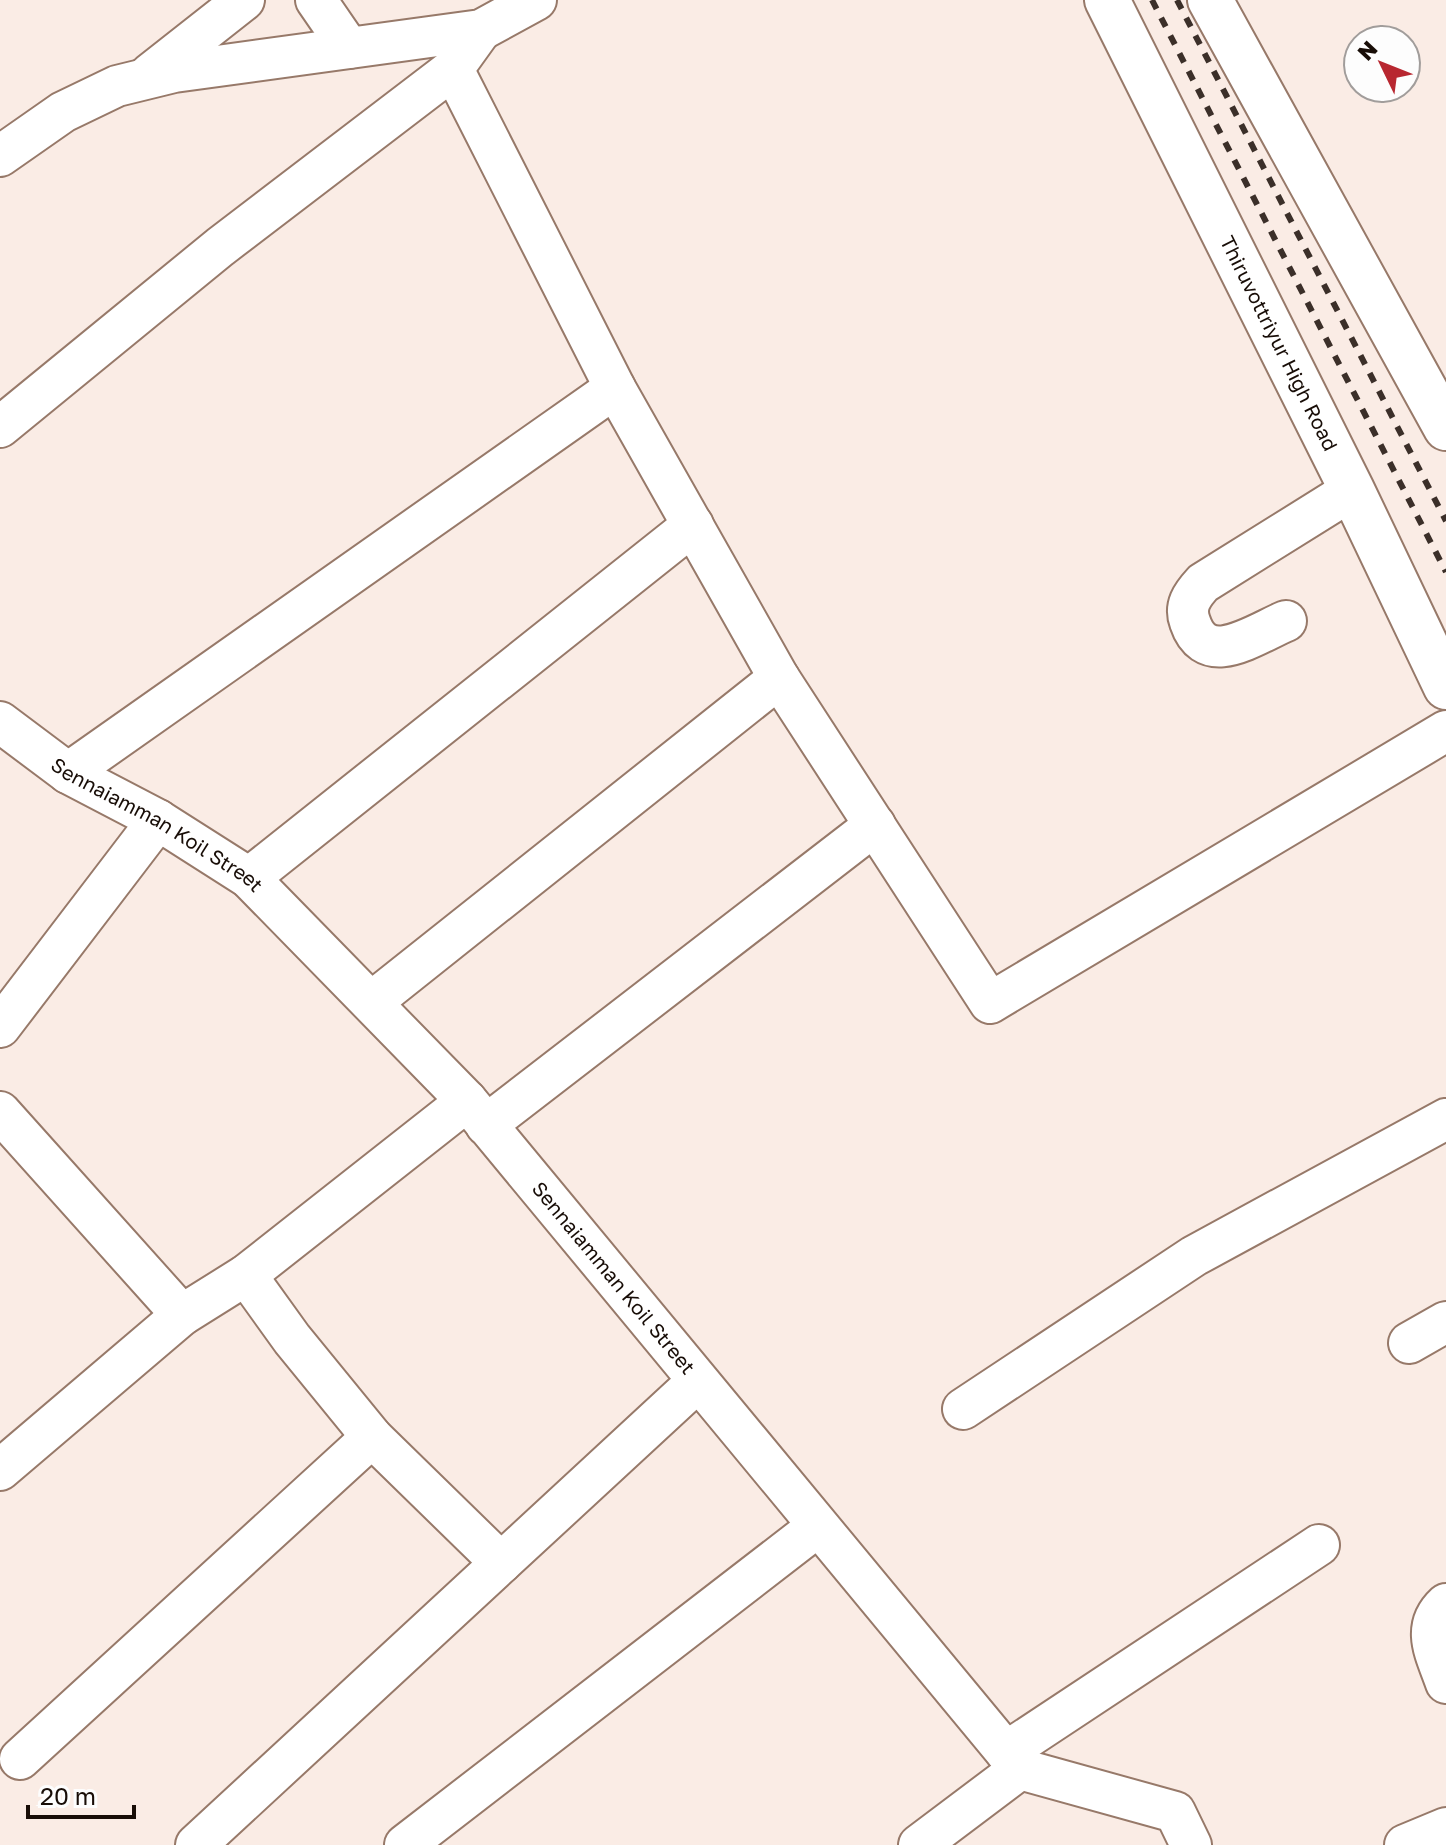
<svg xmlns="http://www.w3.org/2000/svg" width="1446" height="1845" viewBox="0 0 1446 1845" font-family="'Golos Text',sans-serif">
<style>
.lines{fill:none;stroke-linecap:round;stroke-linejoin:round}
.minor-casing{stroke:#977969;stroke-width:44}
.major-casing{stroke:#977969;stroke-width:48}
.minor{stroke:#fff;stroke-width:40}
.major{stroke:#fff;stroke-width:44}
.rail{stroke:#3b2f29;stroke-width:6;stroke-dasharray:10 10;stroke-linecap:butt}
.labels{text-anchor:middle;stroke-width:7;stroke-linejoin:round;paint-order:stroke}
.street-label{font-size:20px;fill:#180d07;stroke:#fdfdfd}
</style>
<rect width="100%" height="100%" fill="#faece5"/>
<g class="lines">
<defs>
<g id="minor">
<polyline points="316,0 349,48"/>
<polyline points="481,30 453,69 615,388 779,678 990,1003 1446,731"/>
<polyline points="150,74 244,0"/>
<polyline points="0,156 63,112 117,86 174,72 481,30 536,0"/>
<polyline points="0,427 220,247 453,69"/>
<path d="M1286 621C1253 635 1206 670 1190 622 1184 606 1192 595 1203 583L1352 490"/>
<path id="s1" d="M0 722 68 773 158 820 249 878 467 1101 1020 1769 1175 1812 1191 1845"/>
<polyline points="68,773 615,388"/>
<polyline points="249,878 693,525"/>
<polyline points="373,1001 779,678"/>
<polyline points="0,1027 158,820"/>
<polyline points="0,1112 182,1315"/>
<polyline points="486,1125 875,825"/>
<polyline points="246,1275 292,1339 372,1437 501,1563"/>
<polyline points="1409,1343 1446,1322"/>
<polyline points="963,1409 1194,1256 1446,1119"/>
<polyline points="0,1470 182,1315 246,1275 467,1101"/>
<path d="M1446 1604C1420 1628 1436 1654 1446 1683"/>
<polyline points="1006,1752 1319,1545"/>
<polyline points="20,1759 372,1437"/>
<polyline points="196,1845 698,1381"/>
<polyline points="405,1845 817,1527"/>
<polyline points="919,1845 1020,1769"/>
<polyline points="1405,1845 1446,1828"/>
</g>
<g id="major">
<path id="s2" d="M1107 0 1352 490 1446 687"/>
<polyline points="1210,0 1446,428"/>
</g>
</defs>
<!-- minor casing -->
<use href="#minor" class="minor-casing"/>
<!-- major casing -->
<use href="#major" class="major-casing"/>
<!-- minor -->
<use href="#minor" class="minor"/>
<!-- major -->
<use href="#major" class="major"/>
<!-- rail -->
<g class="rail">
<polyline points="1152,0 1446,572"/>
<polyline points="1177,0 1446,521"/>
</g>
</g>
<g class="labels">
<!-- street labels -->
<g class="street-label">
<text dy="7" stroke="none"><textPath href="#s2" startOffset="384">Thiruvottriyur High Road</textPath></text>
<text dy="7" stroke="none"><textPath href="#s1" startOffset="188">Sennaiamman Koil Street</textPath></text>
<text dy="7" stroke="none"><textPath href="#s1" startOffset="836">Sennaiamman Koil Street</textPath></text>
</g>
</g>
<!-- north arrow -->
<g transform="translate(1382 64) rotate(313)"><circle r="38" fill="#fdfdfd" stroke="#a19d9b" stroke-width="2"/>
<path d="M0-6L14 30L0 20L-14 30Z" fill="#b82730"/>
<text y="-12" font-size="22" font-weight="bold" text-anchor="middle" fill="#180d07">N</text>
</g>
<!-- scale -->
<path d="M28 1805v12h106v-12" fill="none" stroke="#180d07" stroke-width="4"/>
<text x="40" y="1805" font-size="24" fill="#180d07" stroke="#fdfdfd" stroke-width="6" paint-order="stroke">20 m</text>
</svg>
